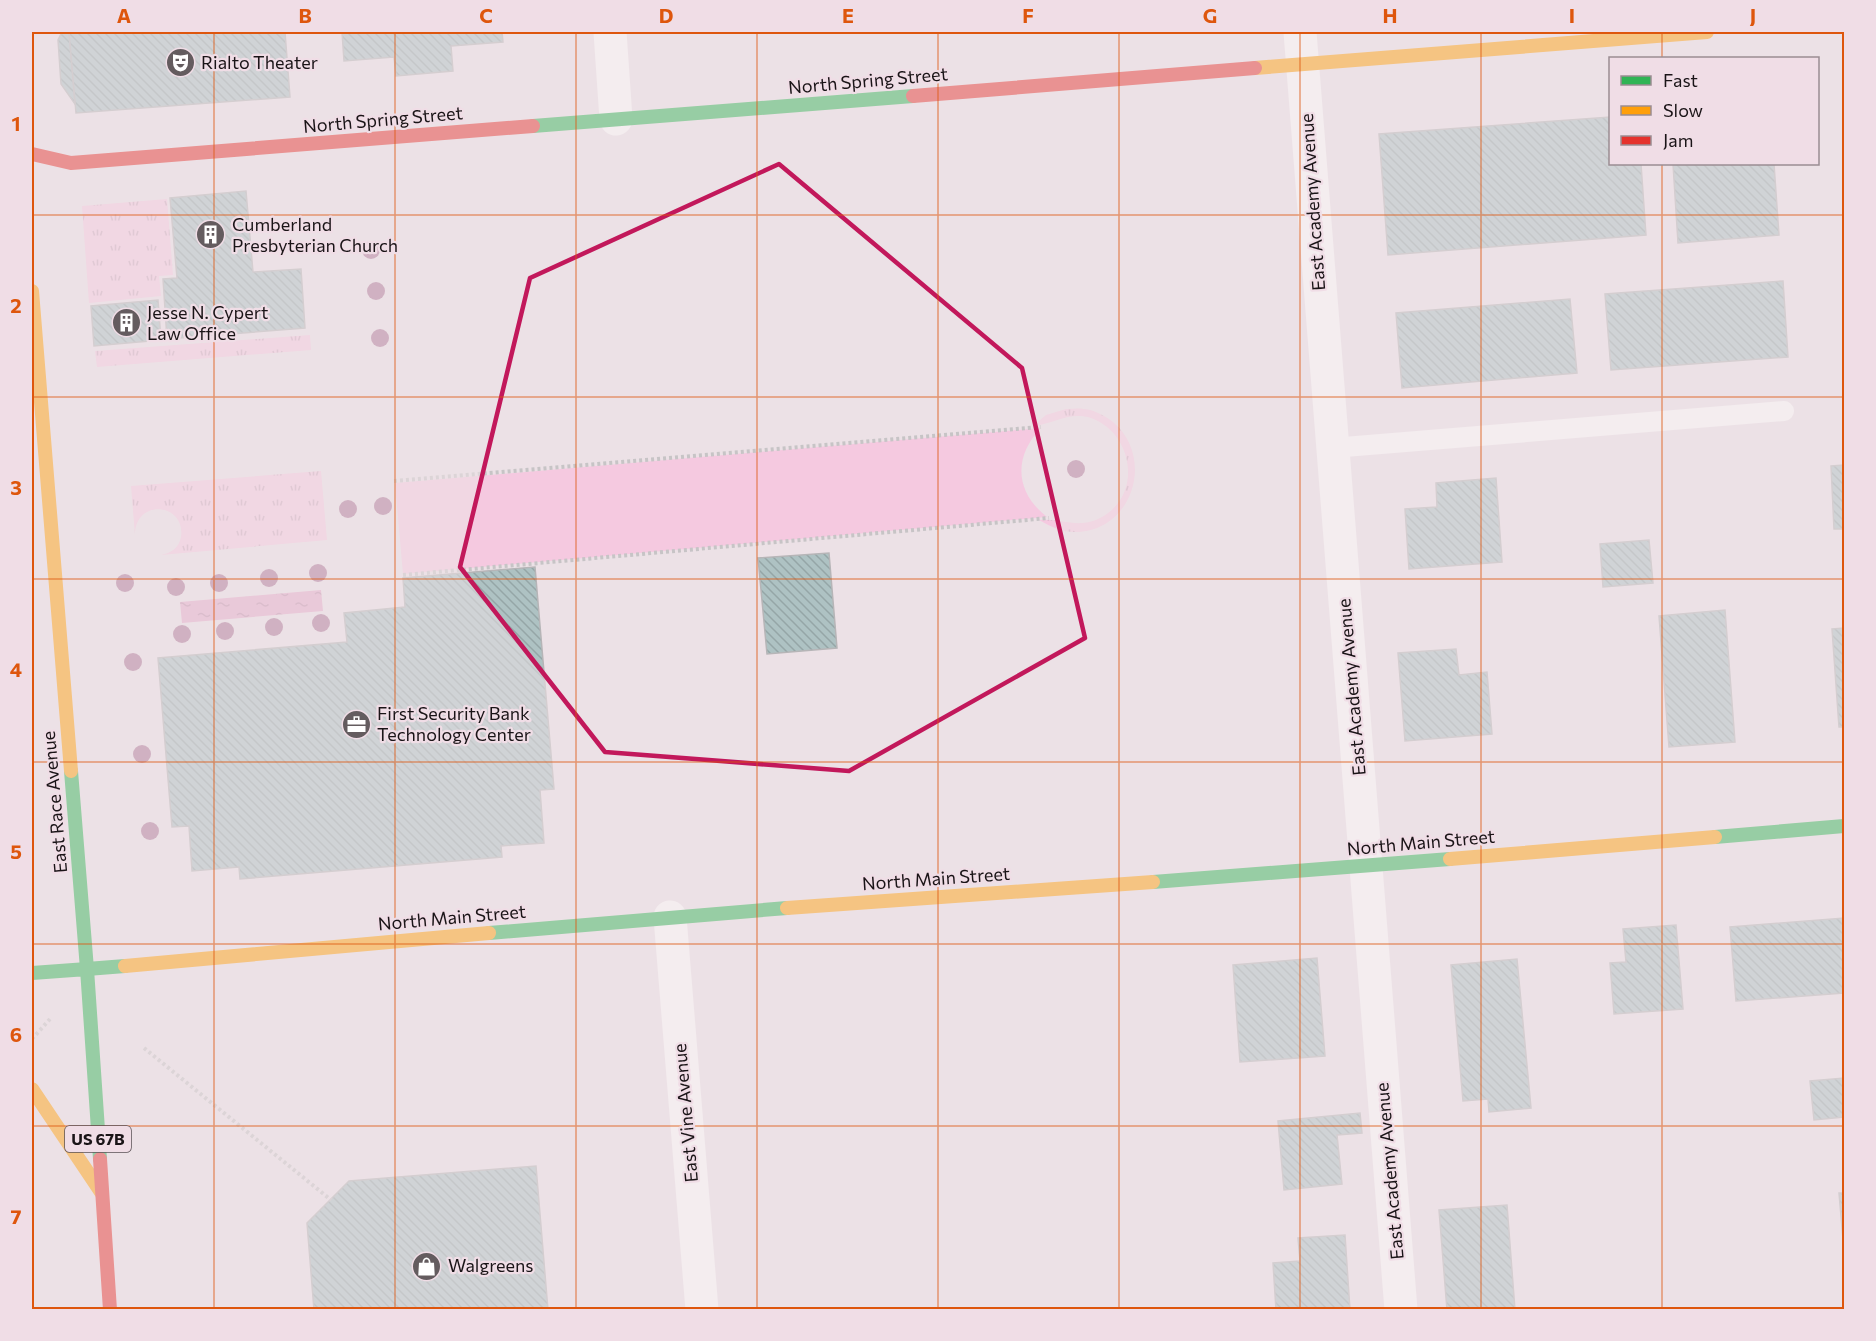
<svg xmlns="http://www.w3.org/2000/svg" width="1876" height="1341" viewBox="0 0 1876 1341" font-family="Commissioner,sans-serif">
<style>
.grass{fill:url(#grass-tufts)}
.green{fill:#f5c9e0}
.water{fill:url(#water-ripples)}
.building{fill:url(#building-back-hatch);stroke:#b6b5b7;stroke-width:1.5}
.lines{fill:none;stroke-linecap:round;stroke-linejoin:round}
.path{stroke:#c7c4c6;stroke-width:4;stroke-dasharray:3 3;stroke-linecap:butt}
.lane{stroke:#fcfafb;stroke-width:20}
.street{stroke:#fcfafb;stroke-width:33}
.fast{stroke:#30b455;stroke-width:14}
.slow{stroke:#ff9f0a;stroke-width:14}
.jam{stroke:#e5322d;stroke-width:14}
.tree{fill:#ae7798}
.marked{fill:none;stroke:#c2185b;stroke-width:4.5;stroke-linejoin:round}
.grid{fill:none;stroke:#de560d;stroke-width:1.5;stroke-opacity:0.55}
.labels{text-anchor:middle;stroke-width:4.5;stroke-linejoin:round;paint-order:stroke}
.shield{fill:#f0dde6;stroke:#5a5055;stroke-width:1.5}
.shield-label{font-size:16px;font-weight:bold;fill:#1a1417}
.poi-label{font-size:18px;fill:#1a1417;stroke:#f0dde6;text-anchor:start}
.street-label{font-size:18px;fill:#1a1417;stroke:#f0dde6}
.neatline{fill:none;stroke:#de560d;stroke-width:2}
.grid-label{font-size:20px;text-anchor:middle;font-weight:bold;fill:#de560d}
</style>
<defs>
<pattern id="grass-tufts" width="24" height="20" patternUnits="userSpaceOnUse" patternTransform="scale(1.5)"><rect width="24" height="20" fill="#f5c9e0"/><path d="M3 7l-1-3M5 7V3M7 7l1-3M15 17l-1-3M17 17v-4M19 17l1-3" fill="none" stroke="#d1acbf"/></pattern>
<pattern id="water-ripples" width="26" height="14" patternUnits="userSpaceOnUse" patternTransform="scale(1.5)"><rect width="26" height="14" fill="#e5aaca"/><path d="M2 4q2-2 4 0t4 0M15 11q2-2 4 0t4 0" fill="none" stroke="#c491ad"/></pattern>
<pattern id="building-back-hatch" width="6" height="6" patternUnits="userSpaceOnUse" patternTransform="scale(1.5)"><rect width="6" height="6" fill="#aec2c3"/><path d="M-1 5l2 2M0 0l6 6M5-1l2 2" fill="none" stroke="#95a6a7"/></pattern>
</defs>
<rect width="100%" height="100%" fill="#ece1e6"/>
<!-- grass -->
<g class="grass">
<polygon points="167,199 173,275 159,276 161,296 89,303 82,206"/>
<polygon points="310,335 311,350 97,367 95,351"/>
<path d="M1066 409C1072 409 1078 408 1084 409 1095 410 1105 416 1113 422 1156 458 1132 533 1074 532 1061 532 1050 526 1039 520 1062 518 1079 530 1102 517 1143 494 1133 433 1091 418 1070 411 1053 424 1033 426L1046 415Z"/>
<path d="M321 471 327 540 161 555C171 553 179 548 181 537 186 503 135 498 135 535L131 486Z"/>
</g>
<!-- green -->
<path class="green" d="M1041 428C1013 457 1015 492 1047 517L403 574 395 483Z"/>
<!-- water -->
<polygon class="water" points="321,590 323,611 182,623 180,602"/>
<!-- building -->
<g class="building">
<polygon points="62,32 69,32 75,104 61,84 58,40"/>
<polygon points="69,32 285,32 290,97 76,113"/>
<polygon points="342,32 502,32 503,42 451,46 453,71 396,76 394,57 344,61"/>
<polygon points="1610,117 1610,164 1641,164 1646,235 1388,255 1379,134"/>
<polygon points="1673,164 1774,164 1779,235 1678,243"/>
<polygon points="246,191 253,272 301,269 305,328 167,339 163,279 177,278 170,198"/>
<polygon points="1783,281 1788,357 1611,370 1605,294"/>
<polygon points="1570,299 1577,373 1402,388 1396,313"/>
<polygon points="158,300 161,340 94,346 91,306"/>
<polygon points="1844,465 1844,529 1834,529 1831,466"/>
<polygon points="1496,478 1502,562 1409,569 1405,509 1437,507 1436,483"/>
<polygon points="1649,540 1653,583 1603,587 1600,544"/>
<polygon points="829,553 837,648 767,654 758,558"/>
<polygon points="535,567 554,789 540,790 544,843 501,846 502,857 240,879 239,867 192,871 189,826 172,827 158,658 347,642 344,613 405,607 403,578"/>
<polygon points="1725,610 1735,742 1669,747 1659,616"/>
<polygon points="1844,628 1844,727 1839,727 1832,629"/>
<polygon points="1456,649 1459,675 1487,672 1492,734 1405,741 1398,653"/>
<polygon points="1844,918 1844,993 1736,1001 1730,927"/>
<polygon points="1676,925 1683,1009 1614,1014 1610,963 1626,962 1623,929"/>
<polygon points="1317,958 1325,1056 1240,1062 1233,965"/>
<polygon points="1517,959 1531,1108 1489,1112 1488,1099 1463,1101 1451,965"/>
<polygon points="1844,1078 1844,1117 1814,1120 1810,1081"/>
<polygon points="1360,1113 1362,1133 1337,1135 1342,1184 1284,1190 1278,1121"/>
<polygon points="536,1166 548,1310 314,1310 307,1223 349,1181"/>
<polygon points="1839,1193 1844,1193 1844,1251"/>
<polygon points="1507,1205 1515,1310 1447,1310 1439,1210"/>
<polygon points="1345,1235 1350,1310 1276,1310 1273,1263 1300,1261 1298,1238"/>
</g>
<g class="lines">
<!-- path -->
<g class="path">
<polyline points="394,481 1041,427"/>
<polyline points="403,575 1049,518"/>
<polyline points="32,1039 50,1019"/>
<polyline points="144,1048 331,1200"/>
</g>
<!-- lane -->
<polyline class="lane" points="1332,448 1784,411"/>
<!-- street -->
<g class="street">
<polyline points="610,32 616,119"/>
<polyline points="1300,32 1401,1310"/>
<polyline points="670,917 702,1310"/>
</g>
<!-- fast -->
<g class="fast">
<polyline points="533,126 913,96"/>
<polyline points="71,771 87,969 125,966"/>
<polyline points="1715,837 1844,826"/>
<polyline points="1153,882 1450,859"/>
<polyline points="489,933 787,908"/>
<polyline points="32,973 87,969 100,1159"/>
</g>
<!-- slow -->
<g class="slow">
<polyline points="1255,68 1707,32"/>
<polyline points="32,291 71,771"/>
<polyline points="1450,859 1715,837"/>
<polyline points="787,908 1153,882"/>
<polyline points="125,966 489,933"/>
<polyline points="32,1089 101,1192"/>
</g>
<!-- jam -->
<g class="jam">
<polyline points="913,96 1255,68"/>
<polyline points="32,154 71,163 533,126"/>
<polyline points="100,1159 110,1310"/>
</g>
</g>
<!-- trees -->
<g class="tree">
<circle cx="371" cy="250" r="9"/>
<circle cx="376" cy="291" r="9"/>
<circle cx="380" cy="338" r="9"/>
<circle cx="1076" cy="469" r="9"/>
<circle cx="383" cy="506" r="9"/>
<circle cx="348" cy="509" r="9"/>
<circle cx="318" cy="573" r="9"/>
<circle cx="269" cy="578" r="9"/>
<circle cx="125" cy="583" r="9"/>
<circle cx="219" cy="583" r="9"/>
<circle cx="176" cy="587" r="9"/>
<circle cx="321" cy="623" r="9"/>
<circle cx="274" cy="627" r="9"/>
<circle cx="225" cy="631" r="9"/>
<circle cx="182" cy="634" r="9"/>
<circle cx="133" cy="662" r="9"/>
<circle cx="142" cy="754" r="9"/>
<circle cx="150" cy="831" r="9"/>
</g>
<!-- marked area -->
<path d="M0 0H1876V1341H0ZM779 164 1022 368 1085 638 849 771 605 752 460 567 530 278Z" fill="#ece1e6" fill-opacity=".55" fill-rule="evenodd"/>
<path class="marked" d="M779 164 1022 368 1085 638 849 771 605 752 460 567 530 278Z"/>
<!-- grid -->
<path class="grid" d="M214 32V1310M395 32V1310M576 32V1310M757 32V1310M938 32V1310M1119 32V1310M1300 32V1310M1481 32V1310M1662 32V58M1662 164V1310M32 215H1844M32 397H1844M32 579H1844M32 762H1844M32 944H1844M32 1126H1844"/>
<!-- icons -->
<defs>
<symbol id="theatre-disc" viewBox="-11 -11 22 22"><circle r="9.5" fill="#645c5f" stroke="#f0dde6"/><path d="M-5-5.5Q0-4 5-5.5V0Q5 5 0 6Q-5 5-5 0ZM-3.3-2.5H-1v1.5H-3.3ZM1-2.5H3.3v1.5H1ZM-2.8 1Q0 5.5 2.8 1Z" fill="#fff"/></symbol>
<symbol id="building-disc" viewBox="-11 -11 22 22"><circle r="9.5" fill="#645c5f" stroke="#f0dde6"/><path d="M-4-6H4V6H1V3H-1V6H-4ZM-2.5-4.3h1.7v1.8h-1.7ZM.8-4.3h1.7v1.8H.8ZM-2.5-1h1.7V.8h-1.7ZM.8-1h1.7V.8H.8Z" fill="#fff"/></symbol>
<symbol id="office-disc" viewBox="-11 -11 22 22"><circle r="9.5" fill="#645c5f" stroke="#f0dde6"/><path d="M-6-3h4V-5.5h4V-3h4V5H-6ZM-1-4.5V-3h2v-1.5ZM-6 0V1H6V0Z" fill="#fff"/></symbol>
<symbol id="shop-disc" viewBox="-11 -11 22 22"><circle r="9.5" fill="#645c5f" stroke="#f0dde6"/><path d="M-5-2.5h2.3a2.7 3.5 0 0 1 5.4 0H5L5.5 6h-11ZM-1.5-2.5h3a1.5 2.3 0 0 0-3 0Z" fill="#fff"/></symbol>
</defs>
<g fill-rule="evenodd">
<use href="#theatre-disc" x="164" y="46" width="33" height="33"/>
<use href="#building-disc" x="194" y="218" width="33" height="33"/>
<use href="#building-disc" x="110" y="306" width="33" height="33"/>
<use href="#office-disc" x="340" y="708" width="33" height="33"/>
<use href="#shop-disc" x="410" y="1250" width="33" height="33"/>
</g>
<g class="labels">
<!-- shield labels -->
<rect class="shield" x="65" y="1126" width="66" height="26" rx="4.5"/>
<g class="shield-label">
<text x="98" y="1145">US 67B</text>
</g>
<!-- poi labels -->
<g class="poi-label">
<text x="201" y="69">Rialto Theater</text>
<text x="232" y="231">Cumberland<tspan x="232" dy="21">Presbyterian Church</tspan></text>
<text x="147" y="319">Jesse N. Cypert<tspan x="147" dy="21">Law Office</tspan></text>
<text x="377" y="720">First Security Bank<tspan x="377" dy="21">Technology Center</tspan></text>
<text x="448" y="1272">Walgreens</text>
</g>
<!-- street labels -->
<g class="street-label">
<text transform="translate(868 81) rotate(-5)" y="6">North Spring Street</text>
<text transform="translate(383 120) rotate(-5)" y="6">North Spring Street</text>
<text transform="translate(1313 202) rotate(-94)" y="6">East Academy Avenue</text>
<text transform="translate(1352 687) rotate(-95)" y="6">East Academy Avenue</text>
<text transform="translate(55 802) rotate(-95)" y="6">East Race Avenue</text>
<text transform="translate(1421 843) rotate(-5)" y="6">North Main Street</text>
<text transform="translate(936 879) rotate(-4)" y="6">North Main Street</text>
<text transform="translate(452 918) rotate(-5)" y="6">North Main Street</text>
<text transform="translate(686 1113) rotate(-95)" y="6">East Vine Avenue</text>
<text transform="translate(1390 1171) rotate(-95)" y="6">East Academy Avenue</text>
</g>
</g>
<!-- border -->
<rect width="1876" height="1341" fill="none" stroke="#f0dde6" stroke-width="66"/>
<!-- legend -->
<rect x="1609" y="57" width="210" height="108" fill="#f0dde6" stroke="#9a8d93" stroke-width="1.5"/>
<rect x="1621" y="76" width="30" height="9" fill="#30b455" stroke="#9a8d93" stroke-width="1.5"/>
<text x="1663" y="87" font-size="18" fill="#1a1417">Fast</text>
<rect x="1621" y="106" width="30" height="9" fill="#ff9f0a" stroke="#9a8d93" stroke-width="1.5"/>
<text x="1663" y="117" font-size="18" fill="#1a1417">Slow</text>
<rect x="1621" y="136" width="30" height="9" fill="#e5322d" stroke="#9a8d93" stroke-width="1.5"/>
<text x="1663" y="147" font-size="18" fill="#1a1417">Jam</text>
<rect x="33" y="33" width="1810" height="1275" class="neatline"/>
<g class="grid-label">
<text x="124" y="23">A</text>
<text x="305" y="23">B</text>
<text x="486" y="23">C</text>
<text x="666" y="23">D</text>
<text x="848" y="23">E</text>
<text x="1028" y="23">F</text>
<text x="1210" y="23">G</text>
<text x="1390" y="23">H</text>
<text x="1572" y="23">I</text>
<text x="1753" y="23">J</text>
<text x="16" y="131">1</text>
<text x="16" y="313">2</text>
<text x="16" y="495">3</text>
<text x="16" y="677">4</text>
<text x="16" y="859">5</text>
<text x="16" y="1042">6</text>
<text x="16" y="1224">7</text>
</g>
</svg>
